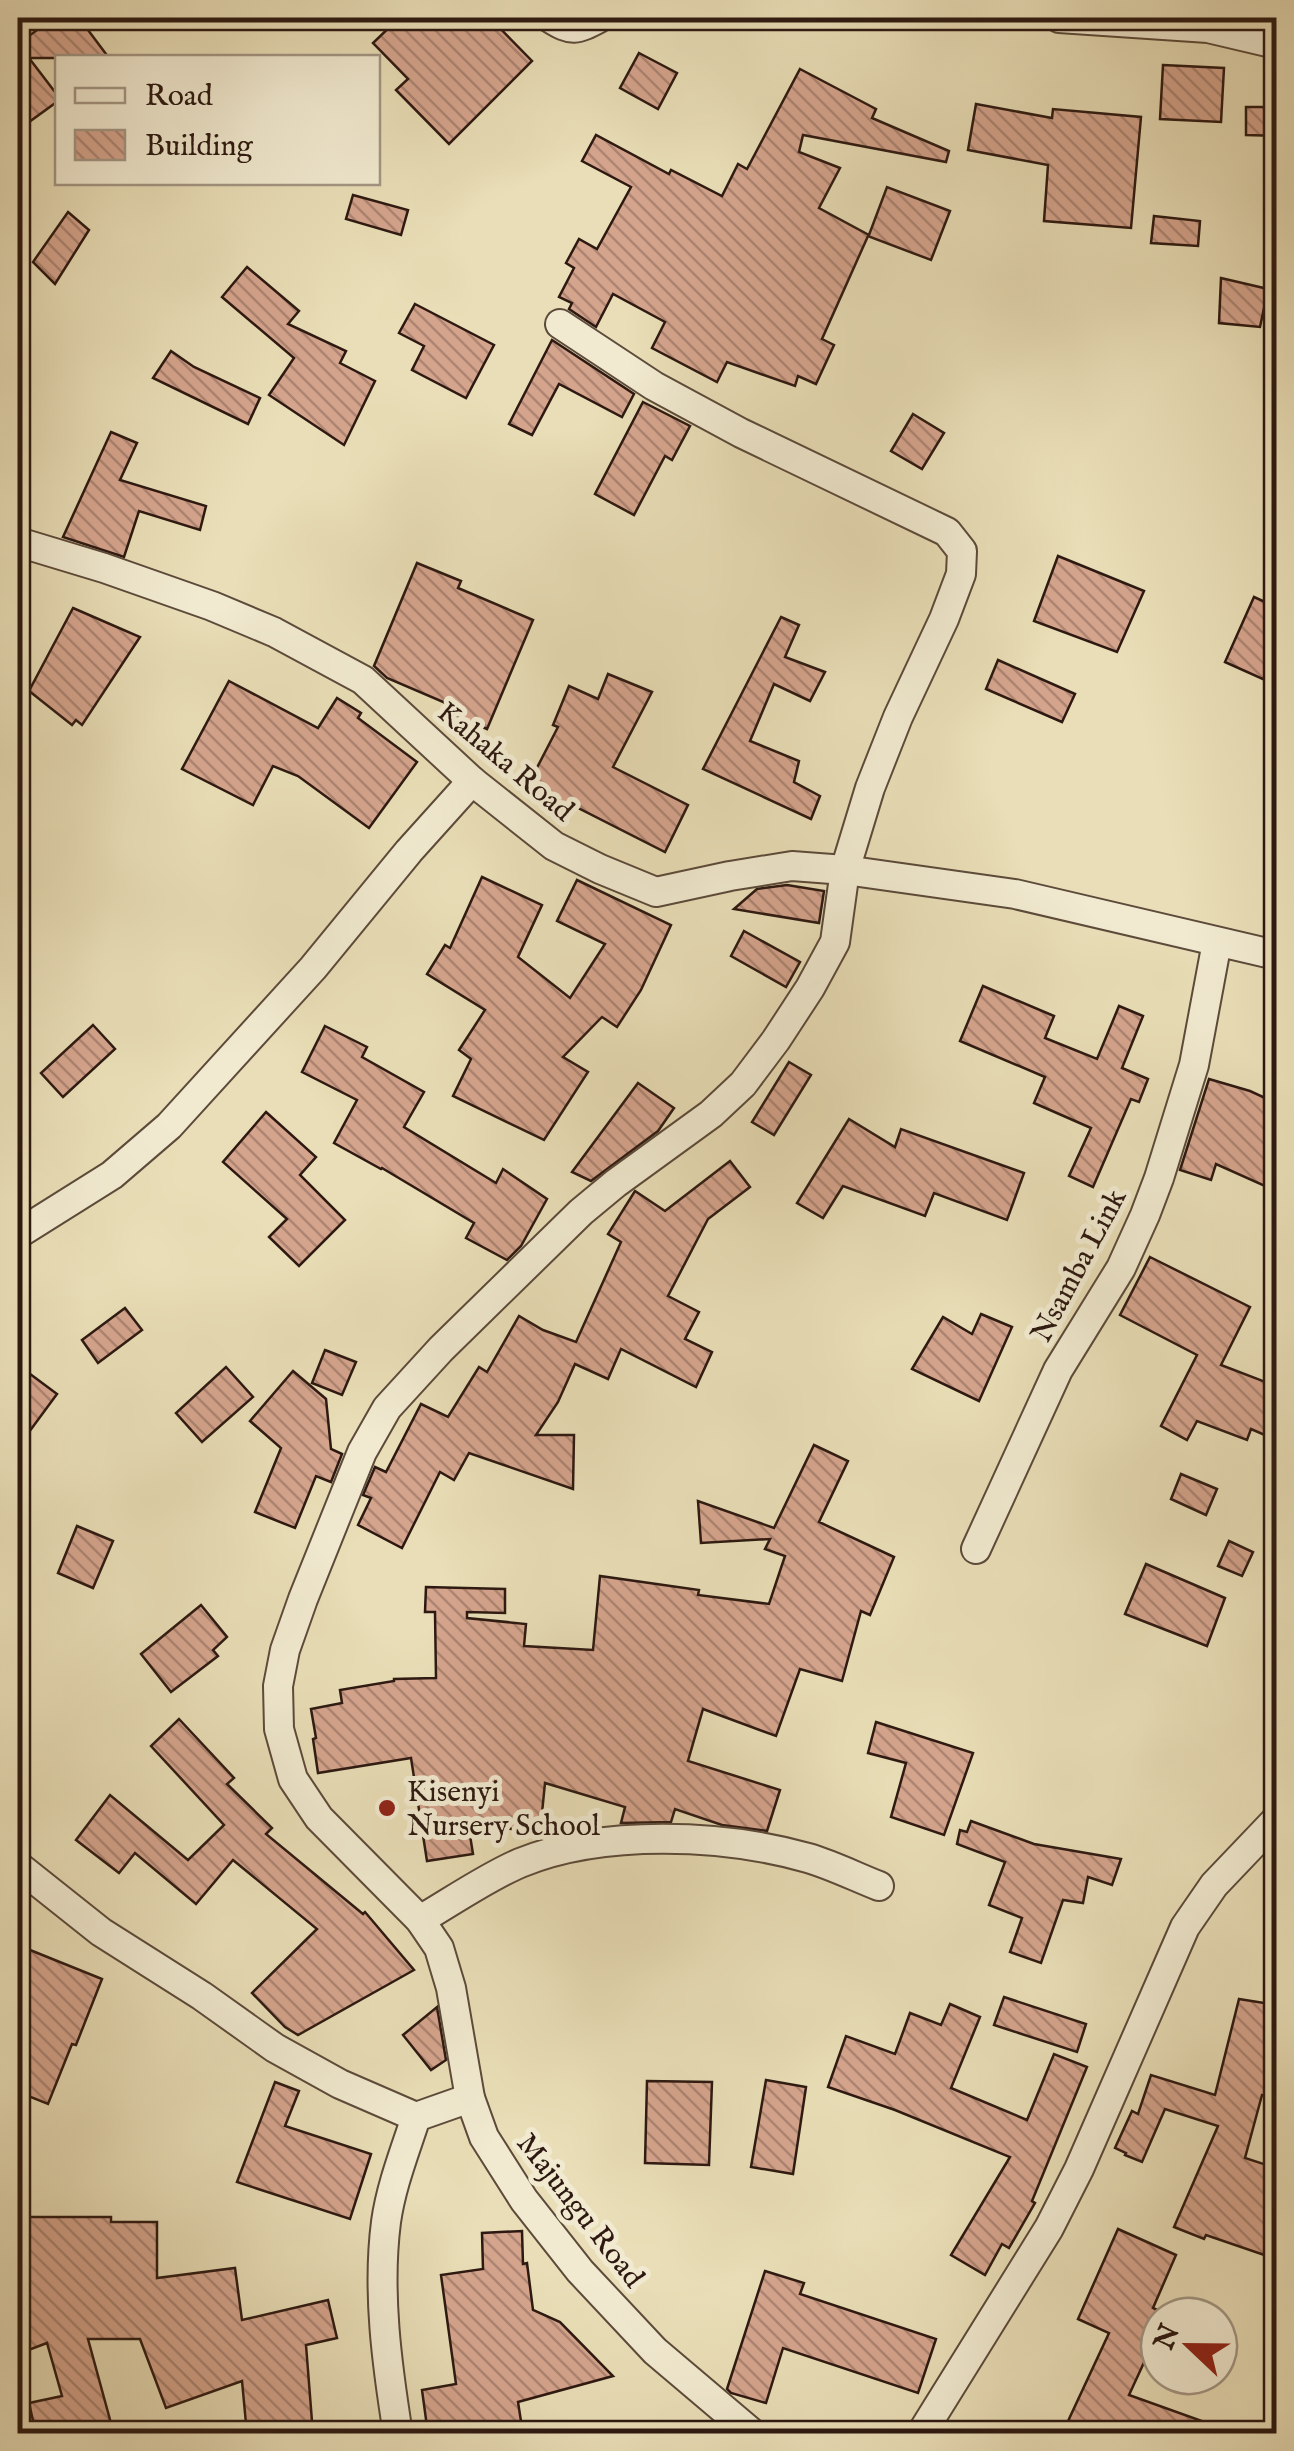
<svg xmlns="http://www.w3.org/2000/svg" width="1294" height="2451" viewBox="0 0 1294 2451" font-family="'IM FELL English',serif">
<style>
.building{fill:url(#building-back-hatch);stroke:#2d1911;stroke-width:2.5}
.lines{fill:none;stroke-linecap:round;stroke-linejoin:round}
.street-casing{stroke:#5c4a3a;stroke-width:32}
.street{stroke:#f1ead0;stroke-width:28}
.poi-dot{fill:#8f2418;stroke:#f1ead0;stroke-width:4}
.labels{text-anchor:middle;stroke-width:10;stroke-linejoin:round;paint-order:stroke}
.street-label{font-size:30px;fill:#2d1911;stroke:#f1ead0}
.poi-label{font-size:30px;fill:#2d1911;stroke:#f1ead0;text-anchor:start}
</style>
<defs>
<pattern id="building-back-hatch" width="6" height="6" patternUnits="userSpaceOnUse" patternTransform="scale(2.5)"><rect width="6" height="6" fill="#d5a48d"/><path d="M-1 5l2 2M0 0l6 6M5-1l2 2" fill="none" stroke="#ad8572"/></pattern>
</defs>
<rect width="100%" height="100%" fill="#e9deb7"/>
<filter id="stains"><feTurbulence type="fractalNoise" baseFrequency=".002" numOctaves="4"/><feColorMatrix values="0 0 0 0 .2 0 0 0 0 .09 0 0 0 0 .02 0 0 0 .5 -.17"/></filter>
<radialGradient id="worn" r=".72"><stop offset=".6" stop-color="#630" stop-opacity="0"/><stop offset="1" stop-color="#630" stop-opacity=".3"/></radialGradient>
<!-- building -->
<g class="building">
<polygon points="54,18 79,18 109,58 29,58 58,96 58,101 18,130 18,41 19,43"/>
<polygon points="399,18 490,18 532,61 449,144 396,90 408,79 373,43"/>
<polygon points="639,53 677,73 658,109 620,88"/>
<polygon points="1163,65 1224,68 1221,122 1160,119"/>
<polygon points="800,69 876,109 872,118 949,151 946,162 803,135 799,152 840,168 819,208 869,235 887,187 950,211 931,260 868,236 822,339 834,345 816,384 798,376 795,386 727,362 717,382 652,348 665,322 613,294 596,327 569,309 572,303 559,297 574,268 566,263 579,239 597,249 631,187 582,161 596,135 669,174 671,170 722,196 738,164 747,169"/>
<polygon points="976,104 1052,118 1053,109 1141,117 1131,228 1044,221 1048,165 968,150"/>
<polygon points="1246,107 1276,107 1276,136 1246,135"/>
<polygon points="353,195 408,210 401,235 346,219"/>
<polygon points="68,212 89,230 55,284 33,262"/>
<polygon points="1154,216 1200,221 1198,246 1151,243"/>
<polygon points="247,267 299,311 288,324 346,351 340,363 375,381 344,445 269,395 294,358 222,297"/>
<polygon points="1221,278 1268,289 1260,327 1219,323"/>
<polygon points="415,304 494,345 466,398 412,370 424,346 399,333"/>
<polygon points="552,340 634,394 622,417 559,384 532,435 509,424"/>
<polygon points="171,351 194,367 260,398 248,424 153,378"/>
<polygon points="643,402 690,426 672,460 665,456 634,515 595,494"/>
<polygon points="913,414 944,433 922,469 891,451"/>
<polygon points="111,432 137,443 120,480 206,506 200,530 139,511 124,557 63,537"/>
<polygon points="1058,556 1144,591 1117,652 1034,621"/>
<polygon points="417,563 461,581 458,588 533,620 487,729 446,711 448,704 387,678 374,666"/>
<polygon points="1254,597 1276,607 1276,685 1225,662"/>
<polygon points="73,608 140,637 82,725 76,720 72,725 29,691"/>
<polygon points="781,617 799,625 785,657 825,672 810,701 774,684 750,741 799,761 794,782 820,796 811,819 703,769"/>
<polygon points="998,660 1075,694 1062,722 986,689"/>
<polygon points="608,674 652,692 613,767 688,805 665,852 576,807 574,811 527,787 558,727 553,725 569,686 598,699"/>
<polygon points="229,681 318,728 337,698 361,713 358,718 417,762 369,828 298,776 273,766 253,805 182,769"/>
<polygon points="482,877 542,905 518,957 570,998 605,944 557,921 577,880 671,925 641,990 617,1027 602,1017 563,1057 588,1072 544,1140 453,1096 471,1059 459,1050 485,1010 427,974 445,945 450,948"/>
<polygon points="787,885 824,891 819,923 734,909 757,889"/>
<polygon points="744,931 800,962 786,987 731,956"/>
<polygon points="983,986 1054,1016 1045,1038 1097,1059 1119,1006 1143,1016 1122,1068 1148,1079 1139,1102 1131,1099 1093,1187 1069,1176 1091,1128 1034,1103 1045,1077 960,1041"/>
<polygon points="93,1025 115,1049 63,1097 41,1073"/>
<polygon points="325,1026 367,1047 362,1057 424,1092 404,1127 496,1183 503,1169 547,1199 521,1246 507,1260 466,1238 474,1223 382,1168 381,1169 334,1143 357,1100 302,1072"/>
<polygon points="789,1062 811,1075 774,1135 752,1122"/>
<polygon points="1209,1079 1250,1091 1276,1103 1276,1191 1216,1164 1211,1180 1180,1170"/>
<polygon points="638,1083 674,1108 658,1131 591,1181 572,1172"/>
<polygon points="266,1112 316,1157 300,1175 345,1220 299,1266 269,1237 287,1219 223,1162"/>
<polygon points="849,1119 895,1147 901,1129 1024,1173 1007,1220 934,1193 925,1216 843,1186 823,1218 797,1203"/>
<polygon points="730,1161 750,1187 708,1219 668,1296 699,1312 685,1339 712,1352 696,1387 621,1349 608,1379 575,1364 558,1402 536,1435 574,1435 573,1489 469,1453 454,1480 440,1472 402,1548 358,1525 371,1498 363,1495 375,1467 386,1472 421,1404 448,1417 479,1367 487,1372 519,1316 543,1330 576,1342 621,1242 608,1234 635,1191 665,1211"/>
<polygon points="1150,1257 1250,1307 1221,1365 1276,1386 1276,1440 1251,1429 1247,1440 1197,1421 1187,1440 1161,1426 1197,1355 1120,1315"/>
<polygon points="125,1308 142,1330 98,1363 82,1340"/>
<polygon points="981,1314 1012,1327 979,1401 912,1369 943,1317 972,1334"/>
<polygon points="325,1350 356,1362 342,1395 312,1383"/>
<polygon points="18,1365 57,1394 18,1447"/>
<polygon points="226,1367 253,1397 202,1442 176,1413"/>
<polygon points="293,1371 326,1399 331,1449 342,1454 331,1482 316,1476 295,1528 255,1512 281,1448 250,1421"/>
<polygon points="814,1445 848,1461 819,1522 894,1557 870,1615 861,1611 842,1681 800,1669 776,1736 703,1709 688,1761 780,1790 767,1831 722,1825 675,1809 671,1822 621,1823 625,1807 545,1783 540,1833 468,1823 473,1854 427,1861 411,1758 318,1773 313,1739 316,1738 311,1709 342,1703 340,1690 394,1681 394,1679 436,1678 435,1612 425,1612 426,1587 505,1589 505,1613 467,1612 467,1618 526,1624 524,1646 593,1650 600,1576 699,1590 698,1595 769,1604 785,1556 765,1549 770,1539 701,1543 698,1501 774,1528"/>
<polygon points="1181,1474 1217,1489 1206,1515 1171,1499"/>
<polygon points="77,1526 113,1541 93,1588 58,1573"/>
<polygon points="1229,1541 1253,1552 1242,1576 1218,1566"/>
<polygon points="1146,1564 1225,1598 1207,1646 1125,1614"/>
<polygon points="201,1605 227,1637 213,1650 218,1656 171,1692 141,1654"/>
<polygon points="179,1719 234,1778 227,1784 272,1828 266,1834 363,1914 365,1912 414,1970 298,2035 285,2027 252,1993 317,1929 233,1860 196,1904 135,1853 119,1873 76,1840 110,1795 188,1860 224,1825 151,1746"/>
<polygon points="876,1722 973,1753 944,1835 891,1817 906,1763 868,1753"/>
<polygon points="971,1821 1034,1844 1121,1859 1112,1885 1088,1877 1083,1903 1063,1900 1041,1963 1010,1952 1022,1918 989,1905 1005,1862 957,1844 960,1830 967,1832"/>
<polygon points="30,1950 102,1979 76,2045 72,2044 48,2104 18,2092 18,1980"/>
<polygon points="1004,1997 1086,2024 1077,2052 994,2025"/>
<polygon points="1239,1999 1276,2005 1276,2077 1271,2098 1262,2095 1245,2158 1276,2168 1276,2259 1206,2235 1204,2239 1174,2227 1218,2126 1165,2109 1142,2162 1125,2155 1126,2153 1115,2148 1132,2111 1138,2114 1151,2075 1215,2095"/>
<polygon points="950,2004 980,2017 951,2088 1027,2120 1054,2054 1087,2067 1032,2201 1035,2203 1009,2248 1002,2244 985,2275 951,2255 1010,2157 895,2110 828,2087 846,2036 895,2054 910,2013 941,2025"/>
<polygon points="437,2007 446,2060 431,2070 403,2035"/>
<polygon points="766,2080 806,2087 793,2174 751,2167"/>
<polygon points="647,2081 712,2082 709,2165 645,2163"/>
<polygon points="275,2082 299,2091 285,2126 371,2154 350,2219 237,2182"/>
<polygon points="18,2217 111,2217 111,2222 157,2222 157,2278 235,2268 242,2320 328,2300 337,2338 306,2345 313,2434 247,2434 242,2381 166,2408 140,2339 88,2339 112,2427 94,2434 36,2434 29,2403 62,2396 47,2343 18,2354"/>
<polygon points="1118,2229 1176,2255 1153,2308 1166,2314 1165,2316 1159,2316 1159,2330 1129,2395 1227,2430 1226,2434 1062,2434 1109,2333 1078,2319"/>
<polygon points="522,2231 523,2264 527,2263 533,2310 560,2322 613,2376 518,2402 523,2434 428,2434 422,2390 456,2384 441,2275 483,2269 482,2233"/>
<polygon points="765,2271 804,2283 800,2294 936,2339 918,2393 783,2348 766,2403 731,2393 727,2389"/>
</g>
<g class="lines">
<defs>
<g id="street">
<path d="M550 18C572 32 576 30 599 18"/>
<polyline points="1059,18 1208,28 1276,44"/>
<polyline points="560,324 654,386 741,433 947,532 962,551 961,574 944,619 898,717 870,788 845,870 835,942 810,988 776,1040 743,1084 711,1114 616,1183 581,1212 441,1349 387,1408 362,1452 303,1599 285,1650 278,1686 279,1729 293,1779 319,1818 420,1920 439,1948 451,1988 470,2098 484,2137 524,2200 580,2271 655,2351 753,2434"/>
<polyline points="18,542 104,568 212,606 274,632 363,680 472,781 554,846 600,869 656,892 730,876 792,866 845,870 1015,894 1276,955"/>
<polyline points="18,1234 112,1175 169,1126 313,968 409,851 472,781"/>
<polyline points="976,1549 1058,1370 1121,1268 1145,1215 1159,1178 1194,1065 1217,942"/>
<polyline points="18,1866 101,1932 202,1996 275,2048 340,2084 416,2117"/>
<path d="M420 1920C451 1902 487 1877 520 1863 603 1829 723 1834 808 1858 832 1865 856 1877 879 1886"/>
<path d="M398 2434C387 2365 377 2292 386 2222 391 2186 405 2151 416 2117L470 2098"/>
<polyline points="921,2434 1049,2228 1079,2169 1185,1927 1214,1885 1276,1820"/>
</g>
</defs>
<!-- street casing -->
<use href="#street" class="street-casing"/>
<!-- street -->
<use href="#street" class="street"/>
</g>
<!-- markers -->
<circle class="poi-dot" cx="387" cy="1808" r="10"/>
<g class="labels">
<!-- street labels -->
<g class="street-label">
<text transform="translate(506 761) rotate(40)" y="10">Kahaka Road</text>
<text transform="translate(1078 1265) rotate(-62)" y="10">Nsamba Link</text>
<text transform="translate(581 2210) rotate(52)" y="10">Majungu Road</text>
</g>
<!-- poi labels -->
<g class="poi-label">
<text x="407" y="1801">Kisenyi<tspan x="407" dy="34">Nursery School</tspan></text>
</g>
</g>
<!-- margin -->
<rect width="1294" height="2451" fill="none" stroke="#e9deb7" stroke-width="60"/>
<rect x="20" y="20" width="1254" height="2411" fill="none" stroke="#2d1911" stroke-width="5"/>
<rect x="30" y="30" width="1234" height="2391" fill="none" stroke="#2d1911" stroke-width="2.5"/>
<!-- legend -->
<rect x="55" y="55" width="325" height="130" fill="#f1ead0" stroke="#a39684" stroke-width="2.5"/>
<rect x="75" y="88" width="50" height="15" fill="#f1ead0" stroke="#a39684" stroke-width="2.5"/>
<text x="145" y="105" font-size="30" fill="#2d1911">Road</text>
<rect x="75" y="130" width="50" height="30" fill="url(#building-back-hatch)" stroke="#a39684" stroke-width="2.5"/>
<text x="145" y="155" font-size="30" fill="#2d1911">Building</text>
<!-- north arrow -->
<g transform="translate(1189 2346) rotate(292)"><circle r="48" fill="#f1ead0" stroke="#a39684" stroke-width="2.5"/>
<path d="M0-8L18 38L0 25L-18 38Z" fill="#8f2418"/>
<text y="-15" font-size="28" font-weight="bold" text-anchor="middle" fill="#2d1911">N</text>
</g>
<rect width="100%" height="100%" filter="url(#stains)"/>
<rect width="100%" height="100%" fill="url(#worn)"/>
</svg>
